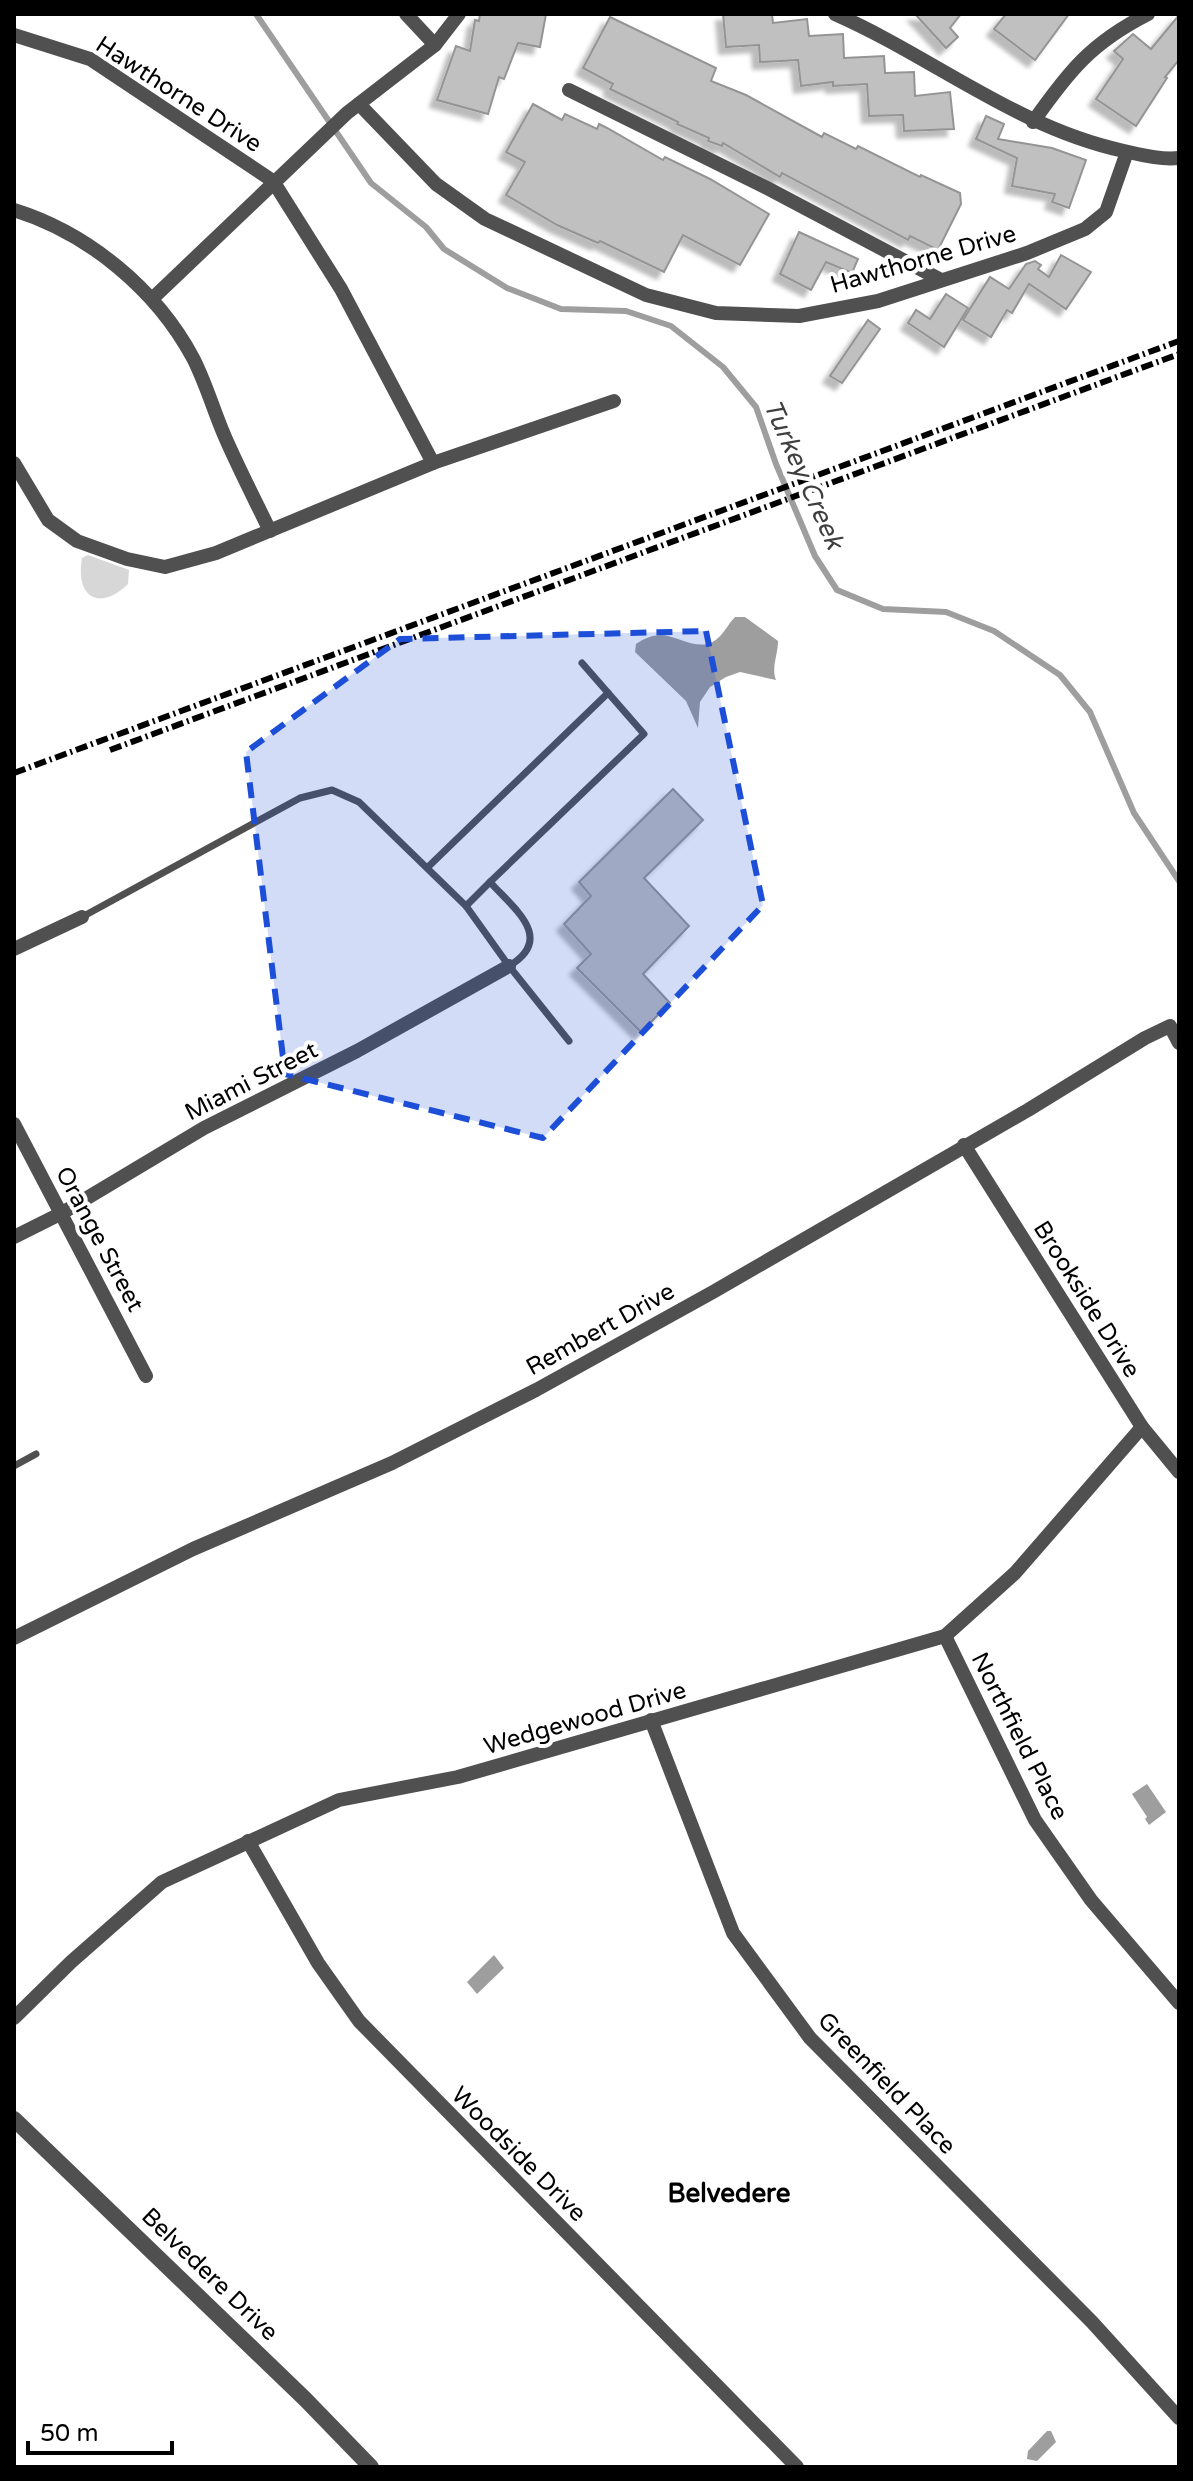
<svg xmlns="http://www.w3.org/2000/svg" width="1193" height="2481" viewBox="0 0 1193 2481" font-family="'Varela Round',sans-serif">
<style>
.green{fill:#d7d7d7}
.water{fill:#9e9e9e}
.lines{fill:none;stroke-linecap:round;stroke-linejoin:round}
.stream{stroke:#9e9e9e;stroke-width:6}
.building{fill:#c0c0c0;stroke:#949494;stroke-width:2;filter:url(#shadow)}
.service{stroke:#505050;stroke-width:7}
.minor{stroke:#505050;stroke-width:14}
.tertiary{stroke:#505050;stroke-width:16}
.rail{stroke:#000;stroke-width:6;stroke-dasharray:12 4 2 4;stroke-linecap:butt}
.marked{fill:#1d4ed8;fill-opacity:0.2;stroke:#1d4ed8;stroke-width:6;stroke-dasharray:16 10;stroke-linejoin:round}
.labels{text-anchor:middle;stroke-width:8;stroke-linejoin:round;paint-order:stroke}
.street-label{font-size:24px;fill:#000;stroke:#fff}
.water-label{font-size:26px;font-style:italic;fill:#3f3f3f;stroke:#fff}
.neighbourhood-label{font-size:26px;font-weight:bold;fill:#000;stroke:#fff}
</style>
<defs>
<filter id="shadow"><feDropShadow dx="-7" dy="7" stdDeviation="2" flood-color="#0004"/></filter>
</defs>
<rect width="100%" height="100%" fill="#fff"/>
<!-- green -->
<path class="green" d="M88 555 129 570 128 584C99 612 75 597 82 558Z"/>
<!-- water -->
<g class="water">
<path d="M735 617H745L778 641C778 655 771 668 776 680L740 672 726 677 710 687 700 702 698 728 686 701 635 652 636 644C643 639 652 635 661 635 679 636 701 654 718 638 724 633 729 623 735 617Z"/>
<polygon points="1147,1784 1166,1812 1149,1825 1145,1819 1147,1817 1132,1794"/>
<polygon points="494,1955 504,1968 477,1994 467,1982"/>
<polygon points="1047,2431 1051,2431 1056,2442 1037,2461 1027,2459 1028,2451"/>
</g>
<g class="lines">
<!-- stream -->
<polyline class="stream" points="256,14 371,183 426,227 444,249 507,288 561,309 626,311 671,326 723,367 756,407 776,464 815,556 837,590 883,609 946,612 994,631 1060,675 1090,712 1134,813 1179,881"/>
</g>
<!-- building -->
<g class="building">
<polygon points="480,14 546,14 540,47 518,43 504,79 499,77 488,114 437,100 456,46 470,51 475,20 479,21"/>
<polygon points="723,14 772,14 773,23 807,19 809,36 843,34 844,58 884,56 885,73 914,72 915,96 950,92 954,129 904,131 903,115 869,116 867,84 833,86 833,82 801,86 798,60 760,62 759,45 726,47"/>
<polygon points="915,14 961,14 950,28 958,37 946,48"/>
<polygon points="1006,14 1069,14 1035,60 994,29"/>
<polygon points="1179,15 1179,60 1165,77 1167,78 1136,126 1096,99 1123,59 1114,51 1133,34 1151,49"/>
<polygon points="610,17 716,68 711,81 746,95 822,137 824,133 856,149 858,146 920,177 921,175 960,193 961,204 938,250 910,236 908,240 782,173 780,177 723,143 722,146 708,141 709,138 677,124 678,122 610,89 613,84 583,68"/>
<polygon points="533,104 562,120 565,114 597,129 599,124 607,128 663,160 665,157 710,179 769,214 740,265 683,235 664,272 600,241 598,243 557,225 506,195 525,162 506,152"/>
<polygon points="986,116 1004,124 998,139 1052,148 1086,160 1069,208 1052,202 1055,194 1012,186 1017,158 976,139"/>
<polygon points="799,232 858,259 852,273 826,262 811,290 780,274"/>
<polygon points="1061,255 1091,272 1066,309 1029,284 1012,313 1007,310 991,337 963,320 990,277 1009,289 1026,264 1035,261 1041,265 1038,269 1049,277"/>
<polygon points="946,294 968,308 944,347 908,323 916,310 930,319"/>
<polygon points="868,320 880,329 842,383 830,376"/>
<polygon points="673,789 703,820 644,878 689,926 643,974 670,1003 641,1032 577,968 591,954 564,924 591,896 579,882"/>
</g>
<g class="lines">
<!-- service -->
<g class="service">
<polyline points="428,867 608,693"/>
<polyline points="466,906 490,882"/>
<polyline points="82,917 300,798 332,790 359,802 466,906 509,966 569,1041"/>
<path d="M509 966C556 938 513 908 490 882L644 734 582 663"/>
<polyline points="14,1466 36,1454"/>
</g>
<!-- minor -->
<g class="minor">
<polyline points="406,14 435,45"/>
<path d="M835 14C933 57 1017 128 1124 151 1142 155 1161 160 1179 158"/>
<polyline points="14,35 90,59 273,181 341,289 433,463"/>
<polyline points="569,90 765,187 941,280"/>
<polyline points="359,104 436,184 485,219 646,295 716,313 799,316 878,301 1027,253 1085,229 1106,212 1127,152"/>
<path d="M1033 122C1069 71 1091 43 1148 14"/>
<path d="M14 210C88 233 156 289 193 358 206 383 214 412 225 437 239 469 255 500 270 531"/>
<polyline points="152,299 347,113 435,45 459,14"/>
<polyline points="14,463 48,520 77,541 127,559 165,567 216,553 433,463 614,401"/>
<polyline points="14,949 82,917"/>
<polyline points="14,1124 146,1376"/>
<polyline points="964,1145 1142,1427 1179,1472"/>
<polyline points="14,1237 62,1213 204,1128 357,1051 509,966"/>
<polyline points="945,1636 1035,1820 1091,1900 1179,2003"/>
<polyline points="14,1638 193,1549 392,1463 536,1390 713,1292 1028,1110 1145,1038 1170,1026 1179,1043"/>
<polyline points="651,1720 733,1933 810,2038 1092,2322 1179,2418"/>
<polyline points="248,1841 318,1963 359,2021 797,2467"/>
<polyline points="14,2018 71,1962 162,1882 339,1800 458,1777 945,1636 1015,1573 1142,1427"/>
</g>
<!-- tertiary -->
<polyline class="tertiary" points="14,2119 305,2399 371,2467"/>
<!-- rail -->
<g class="rail">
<polyline points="110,750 1179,354"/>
<polyline points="14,773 1179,341"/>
</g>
</g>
<!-- marked area -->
<path class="marked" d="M706 631 763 905 543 1138 285 1074 246 752 400 639Z"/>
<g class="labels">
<!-- street labels -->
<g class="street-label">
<text transform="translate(179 94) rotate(33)" y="8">Hawthorne Drive</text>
<text transform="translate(923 259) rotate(-16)" y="8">Hawthorne Drive</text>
<text transform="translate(251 1081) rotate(-27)" y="8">Miami Street</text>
<text transform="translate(100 1239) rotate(62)" y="8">Orange Street</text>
<text transform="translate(1087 1299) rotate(58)" y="8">Brookside Drive</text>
<text transform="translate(600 1329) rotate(-29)" y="8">Rembert Drive</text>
<text transform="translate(585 1718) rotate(-16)" y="8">Wedgewood Drive</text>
<text transform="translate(1020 1736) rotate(63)" y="8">Northfield Place</text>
<text transform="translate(887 2083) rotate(46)" y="8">Greenfield Place</text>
<text transform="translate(519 2154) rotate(45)" y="8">Woodside Drive</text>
<text transform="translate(210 2274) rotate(44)" y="8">Belvedere Drive</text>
</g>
<!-- water labels -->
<g class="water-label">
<text transform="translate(804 474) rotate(66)" y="9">Turkey Creek</text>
</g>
<!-- neighbourhood labels -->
<g class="neighbourhood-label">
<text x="729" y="2202">Belvedere</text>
</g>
</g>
<!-- border -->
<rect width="1193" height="2481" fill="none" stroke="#000000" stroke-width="32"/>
<!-- scale -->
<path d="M28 2441v12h144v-12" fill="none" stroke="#000000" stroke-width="4"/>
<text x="40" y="2441" font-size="24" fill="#000000" stroke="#ffffff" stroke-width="6" paint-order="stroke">50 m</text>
</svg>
